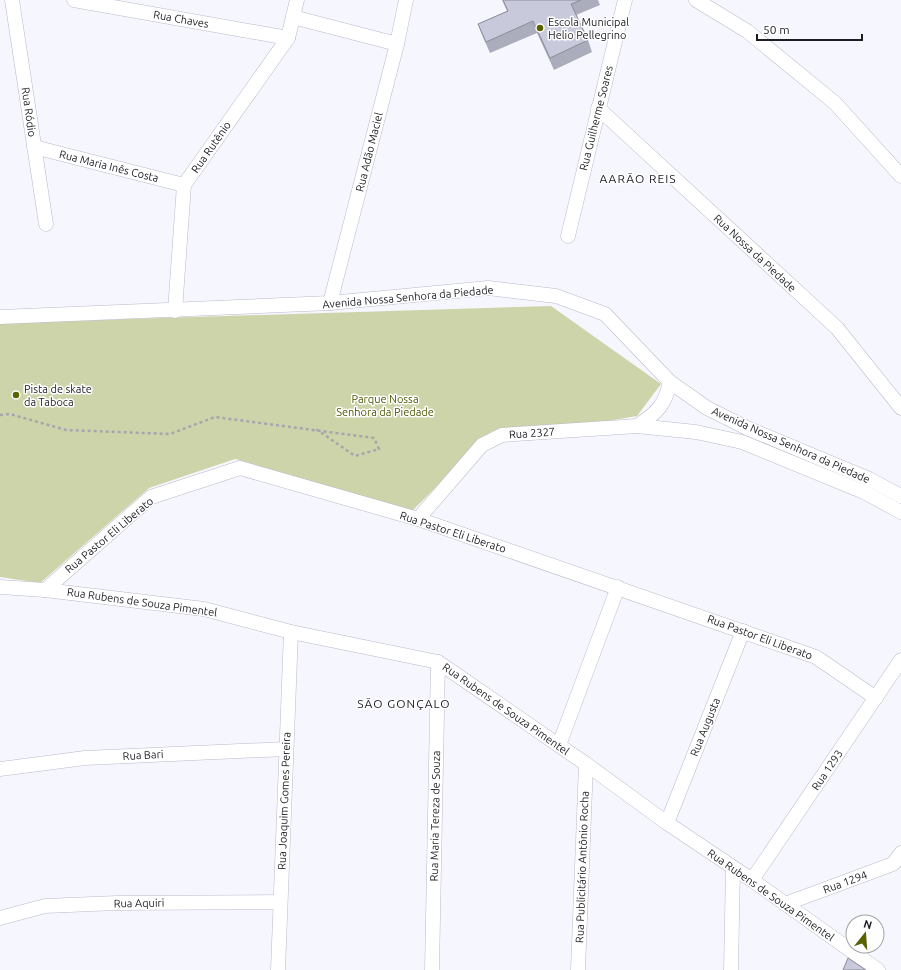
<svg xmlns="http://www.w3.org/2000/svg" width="901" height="970" viewBox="0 0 901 970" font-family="Ubuntu,sans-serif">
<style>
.green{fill:#cdd4a9}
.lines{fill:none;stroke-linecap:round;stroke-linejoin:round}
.minor-casing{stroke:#b9bacc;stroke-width:15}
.path{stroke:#a6a6ad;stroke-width:2.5;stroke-dasharray:3 3;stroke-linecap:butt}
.minor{stroke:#fff;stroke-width:14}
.wall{fill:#acadbc}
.building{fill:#c8c9db;stroke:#8c8d99}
.poi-dot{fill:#5a6200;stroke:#fff;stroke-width:1.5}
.labels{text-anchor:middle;stroke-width:3;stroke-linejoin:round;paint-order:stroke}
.street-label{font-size:11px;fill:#1c1c23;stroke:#fff}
.poi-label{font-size:11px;fill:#1c1c23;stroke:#fff;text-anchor:start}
.park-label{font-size:11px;fill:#505704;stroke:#fff}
.neighbourhood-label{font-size:12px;letter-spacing:1px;fill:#1c1c23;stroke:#fff}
</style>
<rect width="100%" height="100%" fill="#f6f7fe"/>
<!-- green -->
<polygon class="green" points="551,306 661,384 637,416 596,423 492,431 412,511 235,459 149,488 40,583 0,577 0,323"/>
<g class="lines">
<defs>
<g id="minor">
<polyline points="12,0 46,224"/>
<polyline points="74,0 288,38"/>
<polyline points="696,0 747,31 835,103 901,176"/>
<polyline points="293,17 397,44"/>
<polyline points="598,108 837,328 901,408"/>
<polyline points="34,147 184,185"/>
<polyline points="568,236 625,0"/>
<polyline points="330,303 397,44 406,0"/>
<polyline points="175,311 184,185 288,38 297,0"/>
<polyline points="0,317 330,303 488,288 556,296 605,314 670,382 707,408 747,428 869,479 901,496"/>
<path d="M637 426C657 413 665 405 670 382"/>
<polyline points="418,519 482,445 502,435 637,426 696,432 742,442 864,492 901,512"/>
<polyline points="0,587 45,590 204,609 291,632 438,662 586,764 667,823 752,880 878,970"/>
<polyline points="45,590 151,497 240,468 418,519 816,657 876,698"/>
<polyline points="559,745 618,587"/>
<polyline points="0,769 85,758 286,749"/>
<polyline points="667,823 743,631"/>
<polyline points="752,880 901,660"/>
<polyline points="785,904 893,864 901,853"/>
<polyline points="0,918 45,906 116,903 280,902"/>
<polyline points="278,970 291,632"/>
<polyline points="432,970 438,662"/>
<polyline points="578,970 586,764"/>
<polyline points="731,970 733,868"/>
</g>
</defs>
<!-- minor casing -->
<use href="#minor" class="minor-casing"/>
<!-- path -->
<polyline class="path" points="0,415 10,414 66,430 170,434 215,417 374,438 379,449 355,456 316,429"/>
<!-- minor -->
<use href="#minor" class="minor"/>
</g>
<!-- wall -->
<polygon class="wall" points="502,0 598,0 600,5 576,15 588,40 592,52 554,70 537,33 490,53 482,35 478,24 507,11"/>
<!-- building -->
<g class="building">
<polygon points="503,0 581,0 571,4 588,40 550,58 533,21 486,42 478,24 508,11"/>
<polygon points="848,958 866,970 843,970"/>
</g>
<!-- markers -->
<g class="poi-dot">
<circle cx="540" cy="28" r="4"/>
<circle cx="16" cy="395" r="4"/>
</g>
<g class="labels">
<!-- street labels -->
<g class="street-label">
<text transform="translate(181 19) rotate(10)" y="4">Rua Chaves</text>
<text transform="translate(29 112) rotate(82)" y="4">Rua Ródio</text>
<text transform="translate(596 118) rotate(-76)" y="4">Rua Guilherme Soares</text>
<text transform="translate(211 147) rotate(-55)" y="4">Rua Rutênio</text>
<text transform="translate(369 152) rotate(-76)" y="4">Rua Adão Maciel</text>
<text transform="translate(109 166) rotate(14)" y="4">Rua Maria Inês Costa</text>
<text transform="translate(755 253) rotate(43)" y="4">Rua Nossa da Piedade</text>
<text transform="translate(408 297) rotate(-5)" y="4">Avenida Nossa Senhora da Piedade</text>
<text transform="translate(532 433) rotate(-4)" y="4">Rua 2327</text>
<text transform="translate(791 445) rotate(24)" y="4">Avenida Nossa Senhora da Piedade</text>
<text transform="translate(453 532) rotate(18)" y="4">Rua Pastor Eli Liberato</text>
<text transform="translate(109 535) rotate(-40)" y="4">Rua Pastor Eli Liberato</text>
<text transform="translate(142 602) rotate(8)" y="4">Rua Rubens de Souza Pimentel</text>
<text transform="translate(760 637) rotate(20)" y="4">Rua Pastor Eli Liberato</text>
<text transform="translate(506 709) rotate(35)" y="4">Rua Rubens de Souza Pimentel</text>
<text transform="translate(705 727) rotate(-68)" y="4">Rua Augusta</text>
<text transform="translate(143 755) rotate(-3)" y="4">Rua Bari</text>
<text transform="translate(827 770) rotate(-56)" y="4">Rua 1293</text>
<text transform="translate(284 801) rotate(-88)" y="4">Rua Joaquim Gomes Pereira</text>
<text transform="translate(435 816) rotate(-89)" y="4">Rua Maria Tereza de Souza</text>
<text transform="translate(582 867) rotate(-88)" y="4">Rua Publicitário Antônio Rocha</text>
<text transform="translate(845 882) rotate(-20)" y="4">Rua 1294</text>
<text transform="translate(771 895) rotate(35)" y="4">Rua Rubens de Souza Pimentel</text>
<text transform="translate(139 903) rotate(-1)" y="4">Rua Aquiri</text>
</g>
<!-- poi labels -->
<g class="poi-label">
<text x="548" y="26">Escola Municipal<tspan x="548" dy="13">Helio Pellegrino</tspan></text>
<text x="24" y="393">Pista de skate<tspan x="24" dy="13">da Taboca</tspan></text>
</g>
<!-- park labels -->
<g class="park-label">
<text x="385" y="403">Parque Nossa<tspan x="385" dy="13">Senhora da Piedade</tspan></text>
</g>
<!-- neighbourhood labels -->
<g class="neighbourhood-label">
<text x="638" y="183">AARÃO REIS</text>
<text x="404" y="708">SÃO GONÇALO</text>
</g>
</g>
<!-- north arrow -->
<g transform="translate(865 934) rotate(17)"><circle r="19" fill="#ffffff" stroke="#a4a4a7"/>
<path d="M0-3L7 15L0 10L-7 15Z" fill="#5a6200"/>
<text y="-6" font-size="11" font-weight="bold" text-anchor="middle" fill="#1c1c23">N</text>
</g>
<!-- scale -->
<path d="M757 34v6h105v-6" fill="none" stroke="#1c1c23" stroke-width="2"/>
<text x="763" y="34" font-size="12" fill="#1c1c23" stroke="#ffffff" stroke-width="3" paint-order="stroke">50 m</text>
</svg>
